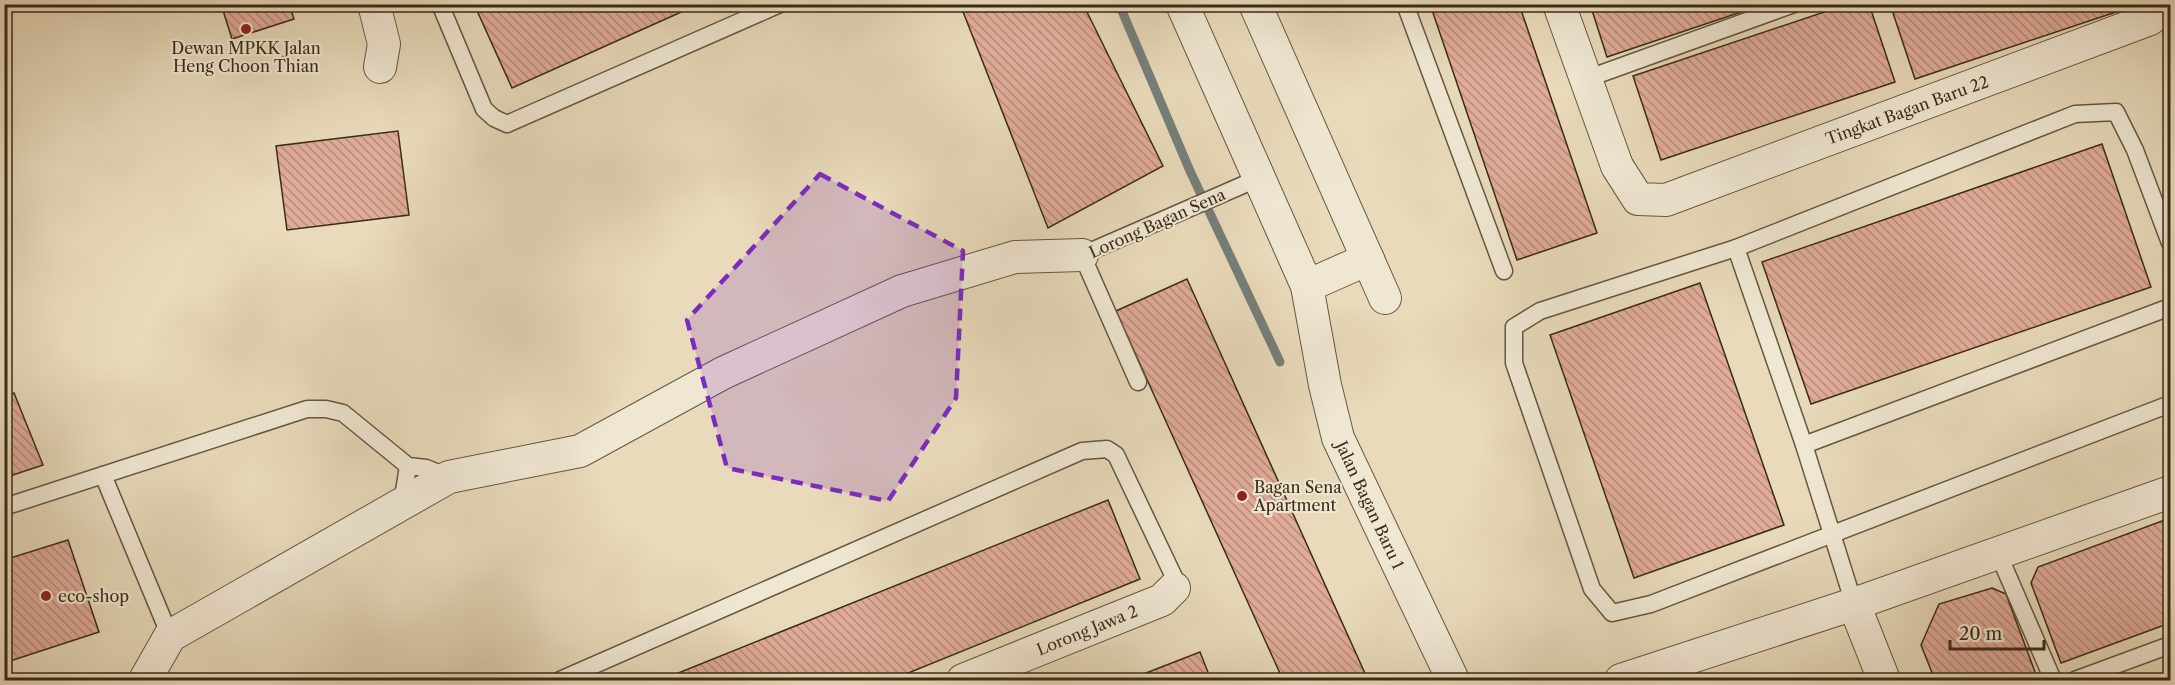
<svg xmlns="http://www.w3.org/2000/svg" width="2175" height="685" viewBox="0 0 2175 685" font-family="'Libre Caslon Text',serif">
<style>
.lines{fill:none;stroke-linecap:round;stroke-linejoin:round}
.stream{stroke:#767f7a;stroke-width:9}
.building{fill:url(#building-back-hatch);stroke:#3a2b18;stroke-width:1.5}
.service-casing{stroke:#665741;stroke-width:19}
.minor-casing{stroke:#665741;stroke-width:34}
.service{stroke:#f0e7d3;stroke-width:16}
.minor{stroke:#f0e7d3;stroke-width:32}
.marked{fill:#7b2cbf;fill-opacity:0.2;stroke:#7b2cbf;stroke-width:4.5;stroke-dasharray:12 8;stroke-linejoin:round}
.poi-dot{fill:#8f2418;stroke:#f0e7d3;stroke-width:2}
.labels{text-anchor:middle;stroke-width:4.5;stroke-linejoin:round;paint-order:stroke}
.poi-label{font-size:16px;fill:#3a2b18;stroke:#f0e7d3;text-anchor:start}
.street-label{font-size:16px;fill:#3a2b18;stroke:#f0e7d3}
</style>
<defs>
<pattern id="building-back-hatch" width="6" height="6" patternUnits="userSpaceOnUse" patternTransform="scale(1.5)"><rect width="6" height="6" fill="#e0ab99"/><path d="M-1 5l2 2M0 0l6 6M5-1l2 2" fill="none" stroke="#b78b7c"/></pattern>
</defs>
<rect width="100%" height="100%" fill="#e8dabb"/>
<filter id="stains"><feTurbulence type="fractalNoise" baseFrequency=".00333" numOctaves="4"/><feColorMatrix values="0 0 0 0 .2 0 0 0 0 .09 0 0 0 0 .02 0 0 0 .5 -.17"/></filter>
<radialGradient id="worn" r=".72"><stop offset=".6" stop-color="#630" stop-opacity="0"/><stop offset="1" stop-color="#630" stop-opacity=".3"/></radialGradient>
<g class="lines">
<!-- stream -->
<polyline class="stream" points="1119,4 1190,171 1280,362"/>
</g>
<!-- building -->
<g class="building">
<polygon points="221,4 289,4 294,19 232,39"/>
<polygon points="474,4 699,4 512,88"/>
<polygon points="960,4 1083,4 1163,166 1048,228"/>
<polygon points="1430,4 1519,4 1597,233 1517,260"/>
<polygon points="1590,4 1765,4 1607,57"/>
<polygon points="1848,4 1869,4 1895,82 1661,160 1633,76"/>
<polygon points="1890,4 2140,4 1915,79"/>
<polygon points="2170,72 2170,89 2165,74"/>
<polygon points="398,131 409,215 287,230 276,146"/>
<polygon points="2102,144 2151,287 1811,404 1762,262"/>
<polygon points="1187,279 1368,680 1283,680 1116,311"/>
<polygon points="1700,283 1784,525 1634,578 1550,335"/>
<polygon points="14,393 43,465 4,478 4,397"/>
<polygon points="1108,500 1140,579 891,680 661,680"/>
<polygon points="2170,518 2170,623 2061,663 2031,583 2038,567"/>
<polygon points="68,540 99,632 4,663 4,560"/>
<polygon points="1992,588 2006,594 2038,680 1935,680 1921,645 1939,604"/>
<polygon points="1200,652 1211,680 1128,680"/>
</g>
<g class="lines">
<defs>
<g id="service">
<polyline points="440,4 484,109 494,118 507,124 780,4"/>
<polyline points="1405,4 1504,271"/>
<polyline points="1586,79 1794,4"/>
<polyline points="2170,243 2135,150 2116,112 2075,114 1736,248 1540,311 1514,327 1514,363 1592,589 1612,613 1651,604 2170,404"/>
<polyline points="1736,248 1804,445 1854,604"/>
<polyline points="1138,382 1082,255 1259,178"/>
<polyline points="1804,445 2170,307"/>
<polyline points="103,475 170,636"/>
<polyline points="402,504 408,466"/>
<polyline points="4,507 307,409 326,409 343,413 408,466 426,468 449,477"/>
<polyline points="1998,553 2053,680"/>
<polyline points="560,680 1082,451 1107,449 1116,455 1174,577 1174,588"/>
<polyline points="2075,680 2170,645"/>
</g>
<g id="minor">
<polyline points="374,4 384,44 380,67"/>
<polyline points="1182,4 1307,286 1325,385 1338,438 1453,680"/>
<polyline points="1255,4 1385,298"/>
<polyline points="1559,4 1617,166 1638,199 1666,200 2150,19 2170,4"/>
<polyline points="1307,286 1368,259"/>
<polyline points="1854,604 1884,680"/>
<polyline points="145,680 170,636 449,477 580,451 723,373 902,291 1015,257 1082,255"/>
<polyline points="963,680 1162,600 1174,588"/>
<polyline points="1621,680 1854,604 2170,492"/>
</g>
</defs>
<!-- service casing -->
<use href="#service" class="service-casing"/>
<!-- minor casing -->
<use href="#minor" class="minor-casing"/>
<!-- service -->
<use href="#service" class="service"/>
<!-- minor -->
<use href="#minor" class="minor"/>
</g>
<!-- marked area -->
<path class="marked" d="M820 174 963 251 956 398 888 501 727 468 687 320Z"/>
<!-- markers -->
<g class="poi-dot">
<circle cx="246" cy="29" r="6"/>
<circle cx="1242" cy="496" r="6"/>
<circle cx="46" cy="596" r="6"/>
</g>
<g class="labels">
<!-- poi labels -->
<g class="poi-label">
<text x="246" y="54" text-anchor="middle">Dewan MPKK Jalan<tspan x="246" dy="18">Heng Choon Thian</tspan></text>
<text x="1254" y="493">Bagan Sena<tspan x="1254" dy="18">Apartment</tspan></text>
<text x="58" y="602">eco-shop</text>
</g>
<!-- street labels -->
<g class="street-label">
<text transform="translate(1907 110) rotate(-20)" y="6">Tingkat Bagan Baru 22</text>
<text transform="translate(1157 223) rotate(-24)" y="6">Lorong Bagan Sena</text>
<text transform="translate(1370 505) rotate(65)" y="6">Jalan Bagan Baru 1</text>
<text transform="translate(1087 630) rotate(-22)" y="6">Lorong Jawa 2</text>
</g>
</g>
<!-- margin -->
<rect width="2175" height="685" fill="none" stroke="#e8dabb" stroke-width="24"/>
<rect x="6" y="6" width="2163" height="673" fill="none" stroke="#3a2b18" stroke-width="3"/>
<rect x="12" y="12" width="2151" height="661" fill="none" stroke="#3a2b18" stroke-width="1.5"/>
<!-- scale -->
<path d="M1950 640v9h94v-9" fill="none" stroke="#3a2b18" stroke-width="3"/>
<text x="1959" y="640" font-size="18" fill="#3a2b18" stroke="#f0e7d3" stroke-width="4.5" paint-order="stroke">20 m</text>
<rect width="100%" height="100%" filter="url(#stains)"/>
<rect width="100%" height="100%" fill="url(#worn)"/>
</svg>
